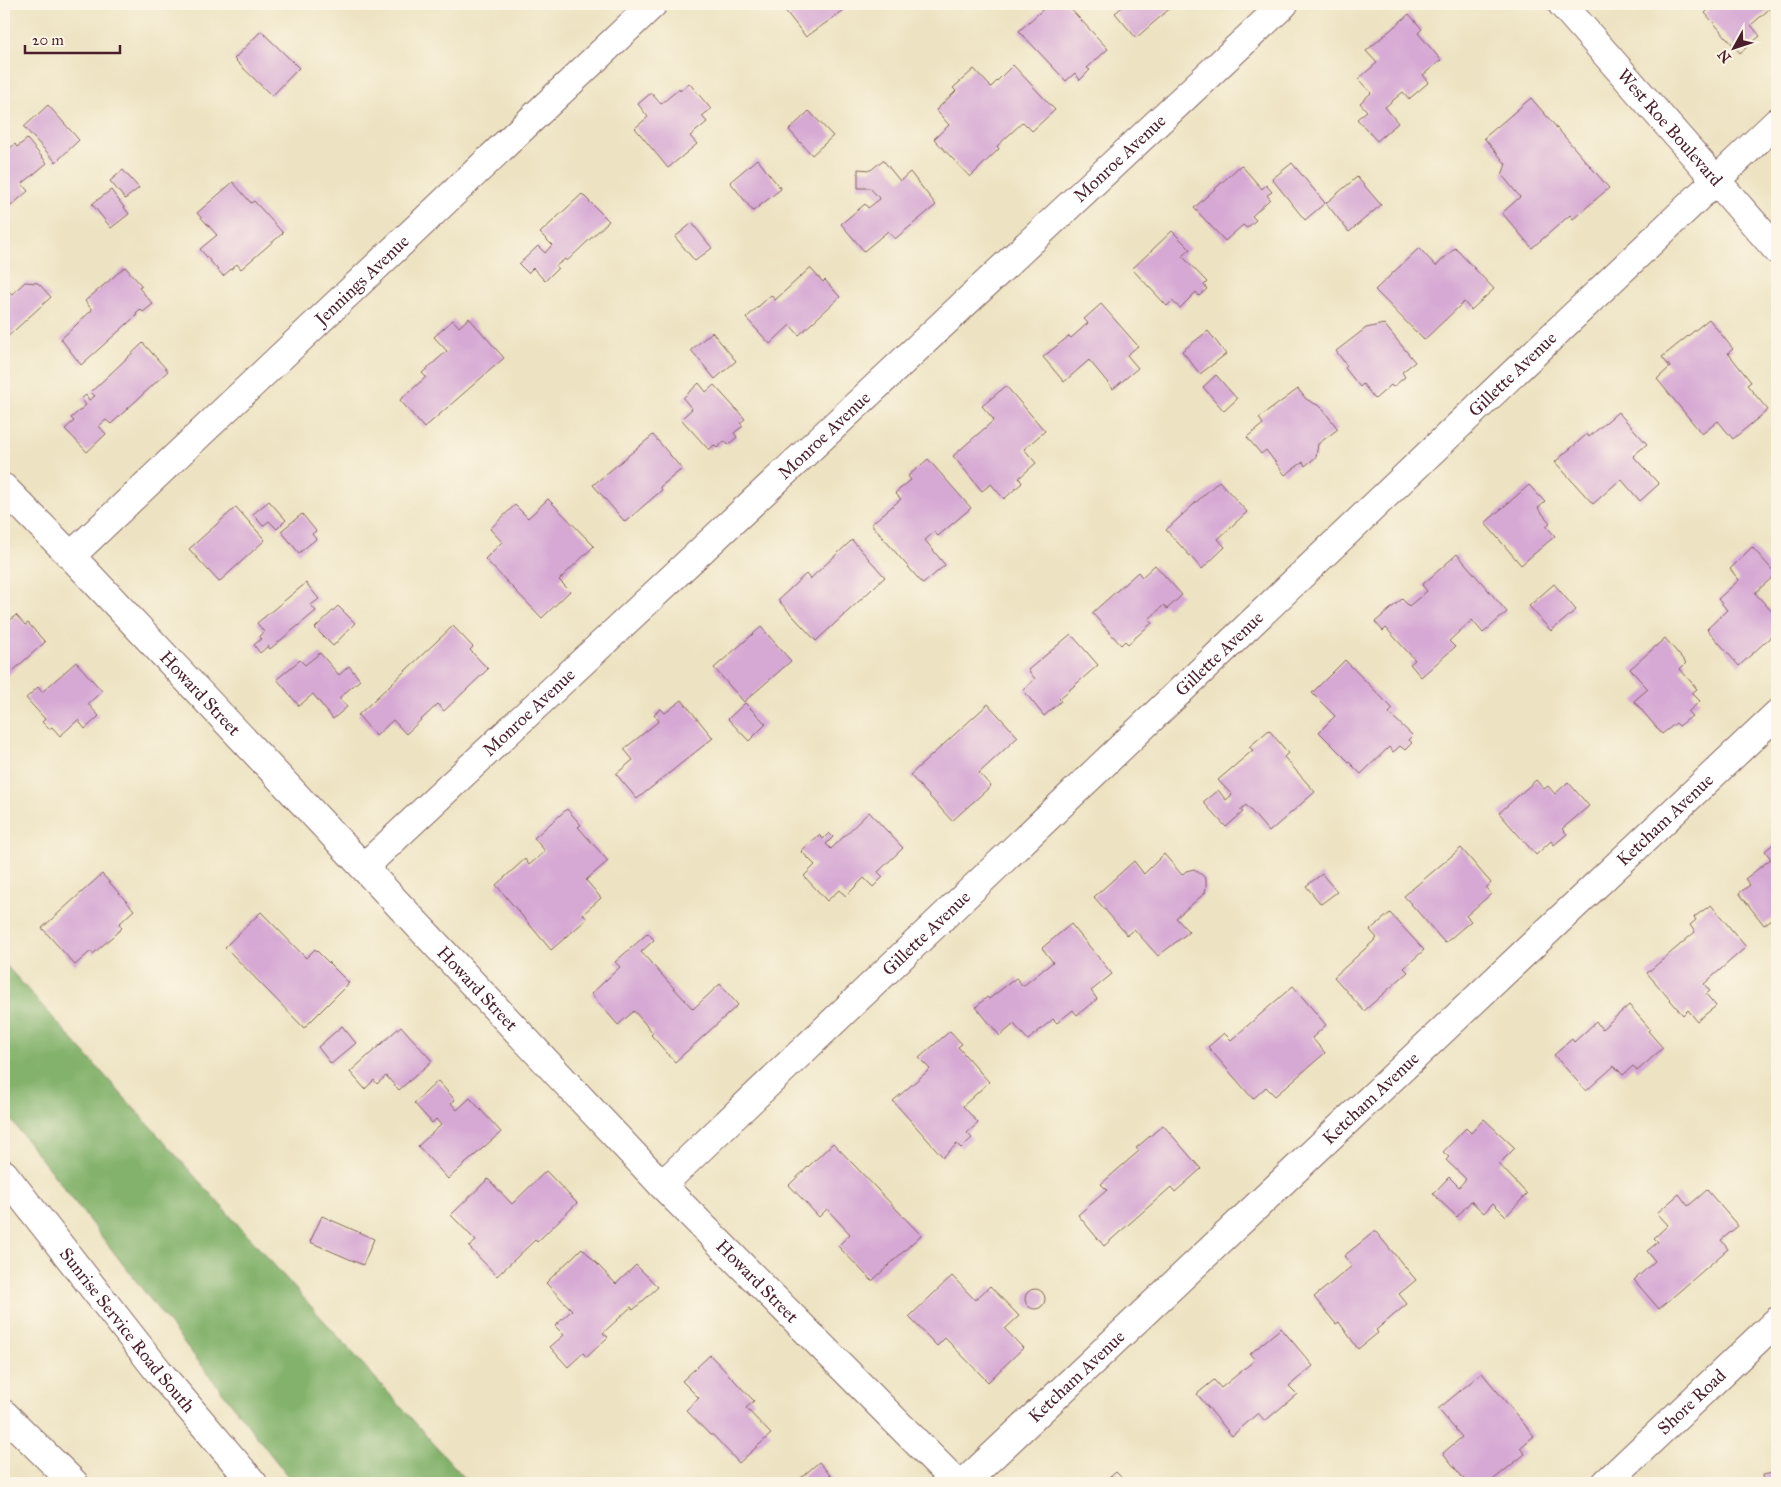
<svg xmlns="http://www.w3.org/2000/svg" width="1781" height="1487" viewBox="0 0 1781 1487" font-family="'IM FELL Great Primer',serif">
<style>
.forest{fill:#83b26c;stroke:#66684c}
.building{fill:#d6a8d4}
.lines{fill:none;stroke-linecap:round;stroke-linejoin:round}
.minor-casing{stroke:#836460;stroke-width:30}
.secondary-casing{stroke:#836460;stroke-width:30}
.motorway-casing{stroke:#836460;stroke-width:30}
.minor{stroke:#fff;stroke-width:28}
.secondary{stroke:#fff;stroke-width:28}
.motorway{stroke:#fff;stroke-width:28}
.labels{text-anchor:middle;stroke-width:4;stroke-linejoin:round;paint-order:stroke}
.street-label{font-size:18px;fill:#4a1f2b;stroke:#fcf5e5}
</style>
<rect width="100%" height="100%" fill="#fcf5e5"/>
<filter id="ink" filterUnits="userSpaceOnUse"><feTurbulence type="fractalNoise" baseFrequency=".02" numOctaves="2"/><feDisplacementMap in="SourceGraphic" scale="10" xChannelSelector="R" yChannelSelector="G"/><feConvolveMatrix kernelMatrix="1 2 1 2 8 2 1 2 1" color-interpolation-filters="sRGB"/></filter>
<filter id="wash" filterUnits="userSpaceOnUse"><feTurbulence type="fractalNoise" baseFrequency=".0096" numOctaves="4" result="noise"/><feDisplacementMap in="SourceGraphic" scale="20" xChannelSelector="R" yChannelSelector="G"/><feGaussianBlur stdDeviation="1.12" result="paint"/><feColorMatrix in="noise" values="0 0 0 0 0 0 0 0 0 0 0 0 0 0 0 0 0 1.4 0 .05"/><feComposite in="paint" operator="in"/></filter>
<g filter="url(#wash)">
<rect width="100%" height="100%" fill="#ede3c2"/>
<!-- forest -->
<polygon class="forest" points="4,963 469,1483 293,1483 4,1111"/>
<g id="blocks">
<!-- building -->
<g class="building">
<polygon points="780,4 839,4 844,10 806,37"/>
<polygon points="1049,4 1066,4 1108,49 1087,68 1090,70 1080,80 1075,73 1066,81 1019,31"/>
<polygon points="1126,4 1175,4 1136,38 1115,13"/>
<polygon points="1704,4 1775,4 1751,25 1760,36 1740,53 1705,13 1709,9"/>
<polygon points="1409,14 1422,29 1418,33 1441,60 1423,75 1429,82 1409,99 1403,92 1385,107 1398,123 1377,141 1357,119 1367,111 1360,103 1371,93 1358,79 1377,63 1366,51"/>
<polygon points="261,31 299,68 272,96 234,59"/>
<polygon points="1013,65 1055,110 1032,131 1023,122 997,146 999,149 970,177 934,139 949,125 936,110 956,91 953,88 974,69 991,87"/>
<polygon points="689,83 711,109 702,116 707,122 690,136 697,144 668,168 635,128 648,117 638,104 651,93 661,104 679,89 680,91"/>
<polygon points="1531,98 1609,188 1573,219 1570,215 1532,248 1502,213 1520,197 1502,175 1506,164 1484,138"/>
<polygon points="48,105 79,140 56,162 24,127"/>
<polygon points="809,111 833,136 812,155 789,130"/>
<polygon points="27,139 47,163 22,184 28,191 4,212 4,161 8,158 4,153 15,144 17,147"/>
<polygon points="757,159 781,189 753,211 730,182"/>
<polygon points="883,160 900,181 910,172 936,205 895,239 888,231 864,251 841,224 865,204 868,208 880,199 870,188 858,188 858,169 871,170"/>
<polygon points="1292,163 1325,203 1305,220 1272,179"/>
<polygon points="1241,165 1262,189 1266,185 1272,192 1267,195 1270,199 1252,216 1256,220 1247,228 1243,225 1225,241 1194,208"/>
<polygon points="123,170 139,188 125,199 110,181"/>
<polygon points="1357,177 1381,205 1349,232 1326,203"/>
<polygon points="233,182 251,203 254,201 283,233 241,269 237,264 223,276 200,249 217,235 197,213"/>
<polygon points="111,190 129,214 111,228 92,204"/>
<polygon points="582,194 609,221 567,261 565,259 556,266 558,268 545,281 533,268 528,273 519,264 538,246 545,253 552,245 540,233"/>
<polygon points="692,223 712,248 695,261 675,237"/>
<polygon points="1172,231 1190,249 1182,256 1207,282 1204,285 1207,289 1199,296 1196,292 1180,308 1172,301 1167,306 1132,269"/>
<polygon points="1419,248 1436,266 1455,248 1494,289 1471,310 1464,302 1424,340 1375,290"/>
<polygon points="125,267 142,286 139,288 153,304 143,312 140,309 136,313 137,315 81,365 61,339 92,310 85,301"/>
<polygon points="810,268 823,282 825,280 840,297 799,335 790,325 770,344 746,318 771,295 775,300"/>
<polygon points="25,282 38,283 51,297 4,340 4,293 7,290 12,294"/>
<polygon points="1101,304 1138,346 1127,355 1138,368 1113,389 1089,360 1064,382 1043,357 1069,336 1071,338 1088,323 1084,319"/>
<polygon points="469,318 504,358 424,428 400,400 426,377 422,373 447,351 434,337 453,320 459,327"/>
<polygon points="1709,319 1733,349 1728,353 1751,382 1747,385 1768,410 1733,439 1718,421 1702,434 1657,379 1670,367 1662,357"/>
<polygon points="1384,324 1415,362 1402,372 1405,377 1393,387 1391,385 1375,399 1363,384 1360,387 1345,368 1347,366 1336,351 1366,328"/>
<polygon points="1208,331 1226,354 1200,374 1182,351"/>
<polygon points="712,332 736,361 715,379 691,350"/>
<polygon points="143,343 168,371 111,424 106,420 99,426 106,434 87,452 65,429 74,421 71,418 86,405 81,399 86,395 89,400 95,396 91,392"/>
<polygon points="1216,375 1237,399 1224,411 1203,387"/>
<polygon points="699,383 706,392 714,385 745,419 740,423 743,426 734,433 737,437 728,445 725,441 717,448 714,445 709,450 681,419 692,409 683,398"/>
<polygon points="1006,386 1045,431 1024,449 1036,463 1019,478 1022,483 1004,499 991,484 982,491 953,456 994,420 982,406"/>
<polygon points="1298,389 1306,399 1321,407 1338,429 1318,444 1316,457 1305,466 1303,462 1285,475 1266,450 1261,454 1247,437 1263,424 1259,418"/>
<polygon points="1618,412 1647,444 1633,456 1659,484 1640,501 1621,479 1593,504 1555,462 1587,434 1589,437"/>
<polygon points="653,435 682,469 660,487 662,490 625,522 593,485"/>
<polygon points="928,459 971,508 938,536 934,532 925,540 945,565 923,584 871,524 901,499 895,493 911,480 908,476"/>
<polygon points="1219,481 1247,512 1218,539 1225,547 1202,569 1166,530"/>
<polygon points="1529,485 1545,502 1538,508 1550,523 1546,526 1555,536 1521,565 1485,523"/>
<polygon points="548,499 594,546 559,580 570,591 542,618 485,559 502,542 490,529 515,505 528,518"/>
<polygon points="269,501 286,520 277,529 269,521 263,526 253,514"/>
<polygon points="236,507 265,540 219,582 189,549"/>
<polygon points="302,514 316,531 312,534 316,539 299,553 281,531"/>
<polygon points="852,540 885,577 816,641 778,600 806,574 810,579"/>
<polygon points="1752,547 1776,574 1755,593 1777,617 1777,631 1739,666 1707,629 1727,610 1718,599 1739,580 1730,569"/>
<polygon points="1457,554 1507,612 1483,633 1472,620 1449,641 1455,647 1421,677 1410,664 1415,660 1386,628 1383,631 1375,622 1402,599 1409,606 1427,591 1422,585"/>
<polygon points="1155,565 1182,595 1167,609 1164,605 1149,619 1152,623 1128,644 1125,641 1121,645 1092,613 1138,572 1142,577"/>
<polygon points="306,583 319,599 311,605 316,611 270,649 268,646 260,653 254,645 261,639 259,636 264,632 257,623"/>
<polygon points="1554,584 1576,610 1551,631 1529,606"/>
<polygon points="338,606 355,623 333,646 315,628"/>
<polygon points="16,615 25,625 28,623 45,642 4,679 4,626"/>
<polygon points="453,626 473,647 470,650 488,669 444,711 438,704 406,734 393,720 376,736 358,715"/>
<polygon points="761,627 791,661 744,702 714,668"/>
<polygon points="1071,634 1098,665 1059,699 1061,701 1044,716 1023,690 1035,679 1028,670"/>
<polygon points="1665,638 1686,663 1680,669 1697,689 1692,693 1700,701 1688,712 1692,716 1679,726 1676,723 1662,734 1634,701 1648,689 1630,669"/>
<polygon points="320,653 339,675 349,666 360,680 339,698 347,707 333,719 313,694 299,706 277,679 300,660 305,665"/>
<polygon points="1345,660 1393,709 1389,713 1413,736 1409,740 1412,743 1405,750 1400,746 1393,752 1389,747 1361,774 1319,732 1335,716 1312,693"/>
<polygon points="76,662 102,691 88,704 99,716 85,729 78,720 60,736 52,727 49,729 42,722 45,719 26,698 38,687 42,692"/>
<polygon points="682,700 713,738 637,799 616,774 633,760 624,749 659,721 654,714 661,709 665,713"/>
<polygon points="745,703 766,724 749,741 728,719"/>
<polygon points="988,704 1018,737 979,773 991,786 952,821 910,775"/>
<polygon points="1269,730 1288,753 1284,757 1315,792 1269,832 1246,805 1240,810 1243,812 1226,827 1203,802 1218,790 1226,800 1232,795 1218,780 1253,750 1249,747"/>
<polygon points="1536,780 1544,789 1548,786 1555,794 1568,782 1589,806 1562,829 1567,834 1554,845 1551,841 1536,855 1499,813"/>
<polygon points="567,809 581,825 578,827 608,861 586,880 601,898 583,914 587,919 551,950 496,885 525,859 529,865 545,851 534,838"/>
<polygon points="869,812 903,848 878,872 883,877 873,887 864,878 846,896 839,890 827,901 804,876 815,865 801,851 819,835 823,839 829,833 833,837 826,844 831,849"/>
<polygon points="1777,841 1777,915 1764,925 1739,893 1750,885 1745,879 1771,859 1765,851"/>
<polygon points="1461,848 1491,883 1486,888 1491,894 1466,916 1471,921 1445,943 1404,896"/>
<polygon points="1164,854 1182,875 1186,871 1194,869 1202,875 1206,879 1206,886 1205,893 1176,918 1189,932 1158,956 1134,929 1127,935 1094,897 1134,861 1144,874"/>
<polygon points="102,874 134,910 119,924 122,928 93,954 91,951 75,965 42,928"/>
<polygon points="1322,874 1337,892 1321,904 1306,886"/>
<polygon points="1711,905 1746,947 1704,984 1710,991 1706,994 1716,1006 1697,1021 1688,1010 1683,1015 1647,973 1695,932 1690,925 1696,920 1694,917"/>
<polygon points="261,912 306,958 315,949 349,983 304,1028 225,947"/>
<polygon points="1390,913 1424,950 1404,968 1408,972 1364,1011 1334,977 1377,938 1370,930"/>
<polygon points="1071,924 1112,974 1091,991 1097,999 1077,1015 1073,1010 1057,1023 1053,1019 1028,1040 1014,1024 1000,1036 976,1007 987,997 989,999 1016,978 1023,986 1053,962 1042,948"/>
<polygon points="648,933 654,940 641,952 693,1009 720,984 738,1005 675,1062 651,1035 653,1033 634,1011 618,1025 591,994 620,967 615,962"/>
<polygon points="1293,986 1326,1025 1312,1038 1325,1053 1275,1096 1266,1087 1253,1099 1208,1047 1224,1033 1231,1040"/>
<polygon points="1629,1005 1650,1029 1648,1031 1663,1048 1637,1071 1633,1066 1623,1075 1614,1066 1586,1091 1554,1055 1572,1039 1574,1042 1596,1022 1602,1029"/>
<polygon points="342,1026 356,1043 331,1064 318,1047"/>
<polygon points="401,1026 432,1061 399,1090 386,1076 377,1084 374,1080 365,1089 350,1072"/>
<polygon points="950,1031 962,1044 958,1047 989,1082 963,1106 978,1123 967,1133 972,1138 961,1148 957,1144 943,1157 893,1101 930,1069 919,1058"/>
<polygon points="438,1081 455,1100 451,1103 457,1110 470,1098 501,1132 448,1179 418,1146 441,1125 436,1119 432,1123 414,1103"/>
<polygon points="1484,1119 1515,1148 1499,1164 1527,1194 1506,1216 1493,1203 1484,1213 1471,1201 1457,1217 1433,1194 1449,1177 1459,1187 1466,1179 1446,1160 1449,1157 1443,1152 1466,1128 1471,1133"/>
<polygon points="1163,1125 1201,1169 1175,1192 1171,1187 1104,1246 1078,1215 1107,1190 1101,1184 1139,1151 1136,1148"/>
<polygon points="833,1143 921,1235 872,1281 838,1246 850,1234 827,1209 819,1217 789,1185"/>
<polygon points="546,1171 577,1203 537,1242 535,1240 497,1276 469,1247 476,1241 451,1215 488,1179 512,1204"/>
<polygon points="1707,1190 1738,1226 1721,1240 1728,1249 1659,1309 1634,1280 1655,1261 1647,1251 1658,1242 1654,1238 1668,1225 1657,1213 1679,1194 1688,1206"/>
<polygon points="322,1216 374,1239 363,1265 310,1242"/>
<polygon points="1375,1231 1416,1280 1399,1294 1407,1304 1376,1330 1378,1333 1358,1349 1339,1322 1336,1324 1314,1297 1352,1266 1344,1256"/>
<polygon points="582,1248 616,1284 636,1265 658,1287 633,1310 631,1307 603,1333 608,1337 587,1357 583,1353 568,1367 550,1347 564,1335 555,1326 572,1310 546,1283"/>
<polygon points="952,1276 975,1300 990,1286 1019,1316 1005,1329 1023,1348 988,1382 945,1338 937,1346 909,1317"/>
<circle cx="1035" cy="1299" r="10"/>
<polygon points="1281,1328 1313,1366 1289,1386 1297,1394 1265,1421 1258,1413 1232,1436 1197,1394 1214,1380 1221,1388 1255,1360 1250,1354"/>
<polygon points="710,1355 754,1401 746,1408 771,1434 739,1463 713,1435 710,1435 686,1410 699,1398 682,1381"/>
<polygon points="1482,1373 1534,1436 1520,1448 1525,1454 1489,1483 1467,1483 1443,1453 1462,1437 1438,1409"/>
<polygon points="819,1462 837,1483 795,1483"/>
<polygon points="1116,1472 1127,1483 1103,1483"/>
<polygon points="1777,1472 1777,1483 1764,1483 1763,1475"/>
</g>
</g>
</g>
<g filter="url(#ink)">
<use href="#blocks" fill-opacity="0" stroke="#836460" stroke-width="1"/>
<g class="lines">
<defs>
<g id="minor">
<path id="s1" d="M1562 4 1777 250"/>
<path id="s2" d="M4 488 71 556 662 1185 957 1483"/>
<path id="s3" d="M71 556 653 4"/>
<path id="s4" d="M364 867 1284 4"/>
<path id="s5" d="M662 1185 1777 122"/>
<path id="s6" d="M964 1483 1777 714"/>
<path id="s7" d="M1606 1483 1777 1321"/>
</g>
<g id="secondary">
<path id="s8" d="M4 1174 159 1372 253 1483"/>
</g>
<polyline id="motorway" points="4,1414 74,1483"/>
</defs>
<!-- minor casing -->
<use href="#minor" class="minor-casing"/>
<!-- secondary casing -->
<use href="#secondary" class="secondary-casing"/>
<!-- motorway casing -->
<use href="#motorway" class="motorway-casing"/>
<!-- minor -->
<use href="#minor" class="minor"/>
<!-- secondary -->
<use href="#secondary" class="secondary"/>
<!-- motorway -->
<use href="#motorway" class="motorway"/>
</g>
</g>
<g class="labels">
<!-- street labels -->
<g class="street-label">
<text dy="6" stroke="none"><textPath href="#s1" startOffset="164">West Roe Boulevard</textPath></text>
<text dy="6" stroke="none"><textPath href="#s4" startOffset="1036">Monroe Avenue</textPath></text>
<text dy="6" stroke="none"><textPath href="#s3" startOffset="401">Jennings Avenue</textPath></text>
<text dy="6" stroke="none"><textPath href="#s5" startOffset="1175">Gillette Avenue</textPath></text>
<text dy="6" stroke="none"><textPath href="#s4" startOffset="631">Monroe Avenue</textPath></text>
<text dy="6" stroke="none"><textPath href="#s5" startOffset="770">Gillette Avenue</textPath></text>
<text dy="6" stroke="none"><textPath href="#s2" startOffset="284">Howard Street</textPath></text>
<text dy="6" stroke="none"><textPath href="#s4" startOffset="226">Monroe Avenue</textPath></text>
<text dy="6" stroke="none"><textPath href="#s6" startOffset="965">Ketcham Avenue</textPath></text>
<text dy="6" stroke="none"><textPath href="#s5" startOffset="365">Gillette Avenue</textPath></text>
<text dy="6" stroke="none"><textPath href="#s2" startOffset="689">Howard Street</textPath></text>
<text dy="6" stroke="none"><textPath href="#s6" startOffset="560">Ketcham Avenue</textPath></text>
<text dy="6" stroke="none"><textPath href="#s2" startOffset="1094">Howard Street</textPath></text>
<text dy="6" stroke="none"><textPath href="#s8" startOffset="199">Sunrise Service Road South</textPath></text>
<text dy="6" stroke="none"><textPath href="#s6" startOffset="155">Ketcham Avenue</textPath></text>
<text dy="6" stroke="none"><textPath href="#s7" startOffset="118">Shore Road</textPath></text>
</g>
</g>
<!-- margin -->
<rect width="1781" height="1487" fill="none" stroke="#fcf5e5" stroke-width="20"/>
<!-- north arrow -->
<g transform="translate(1734 48) rotate(230)" stroke="#fcf5e5" stroke-width="4" paint-order="stroke">
<path d="M0-4L9 19L0 12L-9 19Z" fill="#4a1f2b"/>
<text y="-8" font-size="14" font-weight="bold" text-anchor="middle" fill="#4a1f2b">N</text>
</g>
<!-- scale -->
<path d="M25 45v8h95v-8" fill="none" stroke="#4a1f2b" stroke-width="2.5"/>
<text x="32" y="45" font-size="15" fill="#4a1f2b" stroke="#fcf5e5" stroke-width="4" paint-order="stroke">20 m</text>
</svg>
